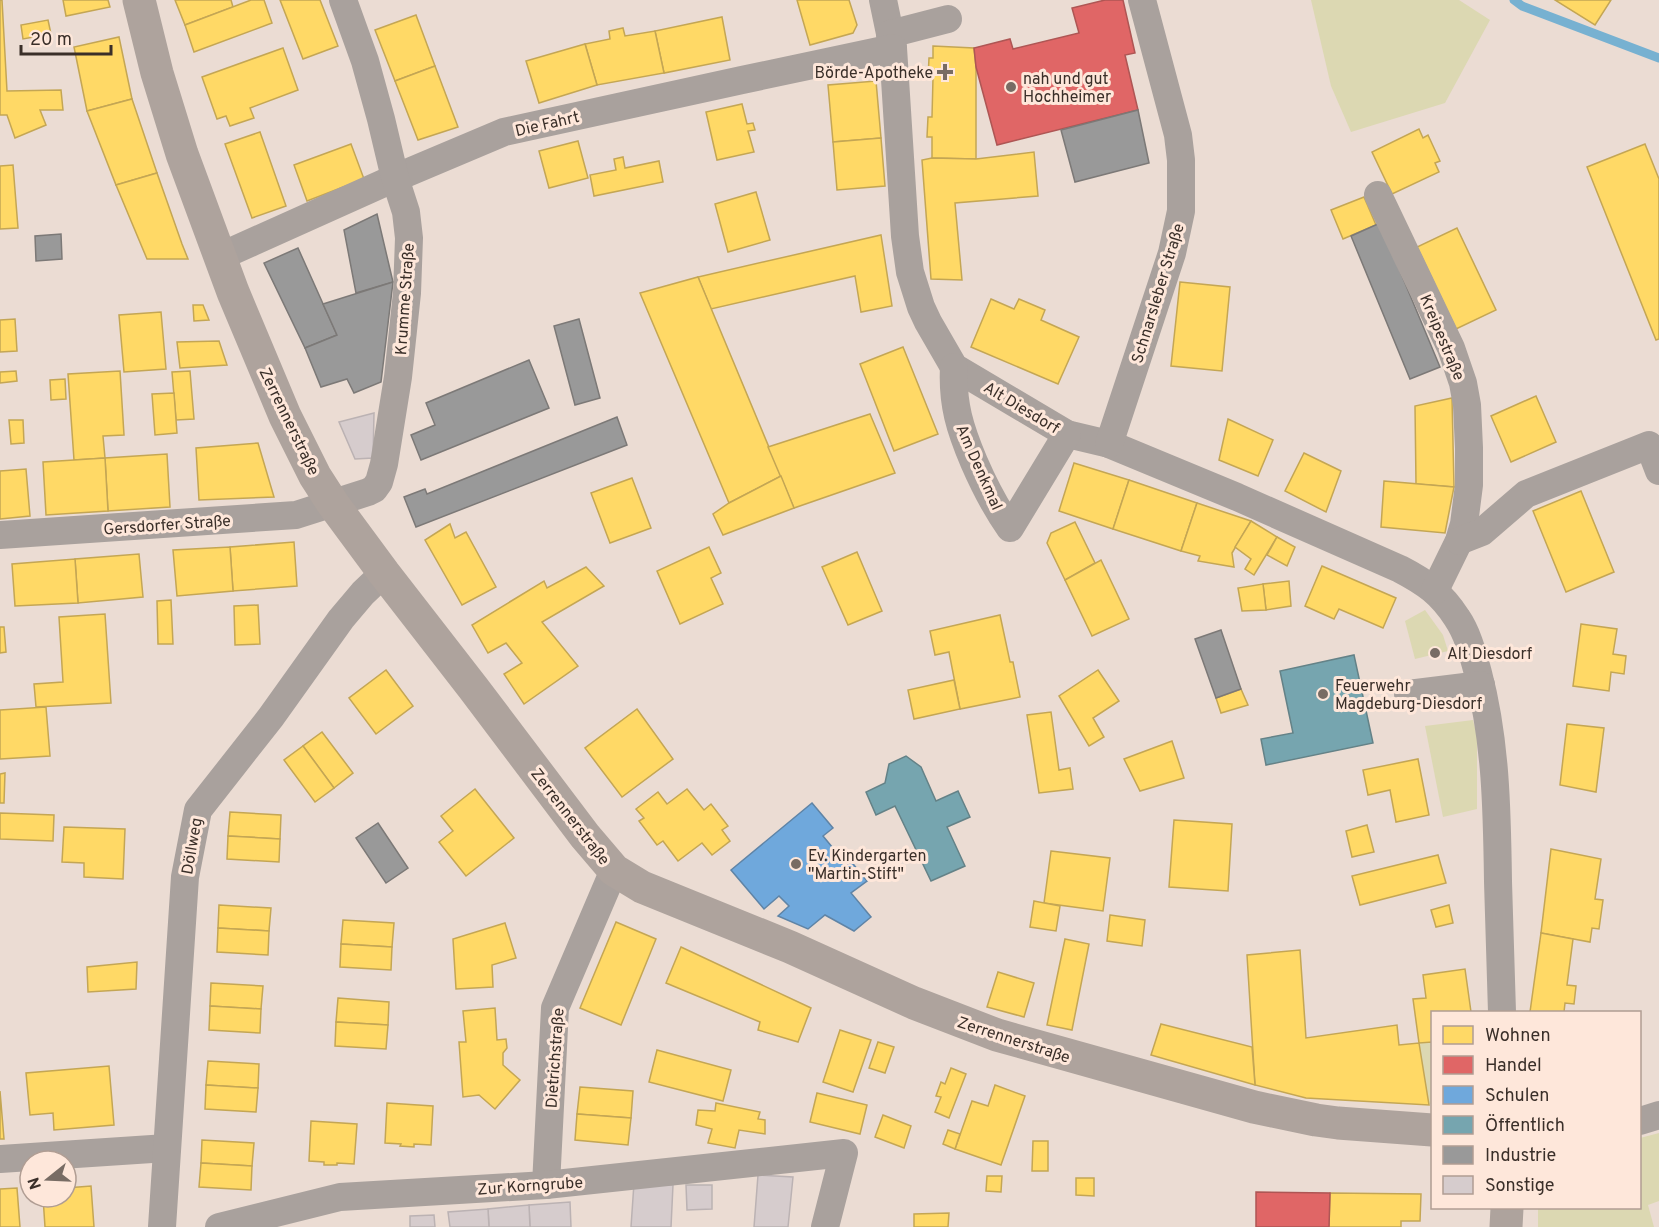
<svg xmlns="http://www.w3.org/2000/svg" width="1659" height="1227" viewBox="0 0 1659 1227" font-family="Overpass,sans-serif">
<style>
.green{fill:#dcd8b2}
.homes{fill:#ffd966;stroke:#c4a654;stroke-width:1.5}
.shops{fill:#e06666;stroke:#ae5654;stroke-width:1.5}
.schools{fill:#6fa8dc;stroke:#5f84a6;stroke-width:1.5}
.public{fill:#76a5af;stroke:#648287;stroke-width:1.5}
.industry{fill:#999;stroke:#7c7977;stroke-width:1.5}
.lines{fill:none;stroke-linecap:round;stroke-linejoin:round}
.stream{stroke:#77b1d1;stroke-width:9}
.building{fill:#d6cccd;stroke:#bbb2b3;stroke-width:1.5}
.minor{stroke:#a9a19d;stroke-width:28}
.major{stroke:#aea39d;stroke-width:33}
.poi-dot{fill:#786c64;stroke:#fee7da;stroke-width:2}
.labels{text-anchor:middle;stroke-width:6;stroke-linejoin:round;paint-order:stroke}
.poi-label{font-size:16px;fill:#3a2f29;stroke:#fee7da;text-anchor:start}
.street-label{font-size:16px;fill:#3a2f29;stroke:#fee7da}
</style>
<rect width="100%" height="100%" fill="#ebdcd3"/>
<!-- green -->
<g class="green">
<polygon points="1311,0 1459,0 1490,20 1445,103 1351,132 1331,86"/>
<polygon points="1425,610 1443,635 1448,651 1415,659 1405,621"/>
<polygon points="1473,720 1477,736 1477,809 1443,817 1425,726"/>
<polygon points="1432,1042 1432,1103 1429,1105 1419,1043"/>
<polygon points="1659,1133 1659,1201 1648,1205 1654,1227 1538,1227 1538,1208 1640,1208 1640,1138"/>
</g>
<!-- homes -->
<g class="homes">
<polygon points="0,0 2,0 7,91 61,90 63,110 40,110 46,125 15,138 7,115 0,115"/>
<polygon points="63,0 108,0 110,7 66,16"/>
<polygon points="175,0 231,0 233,7 185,25"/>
<polygon points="251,0 264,0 272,23 194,52 185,25"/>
<polygon points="280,0 320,0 338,46 303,59"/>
<polygon points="797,0 849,0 857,25 853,33 810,45"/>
<polygon points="1555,0 1611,0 1595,25"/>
<polygon points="416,15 435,66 395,81 375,30"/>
<polygon points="722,17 730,60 664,73 655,31"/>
<polygon points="48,20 51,34 23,39 21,25"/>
<polygon points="623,28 625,36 655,31 664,73 597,85 585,44 610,39 609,31"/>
<polygon points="119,37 132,99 87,111 74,47"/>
<polygon points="585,44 597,85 539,103 526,61"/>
<polygon points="933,46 974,48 976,67 976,159 932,158 932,137 927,137 928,117 932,117 933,78 928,78 929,58 933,58"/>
<polygon points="283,48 298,90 250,108 254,118 230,126 226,116 217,119 202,77"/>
<polygon points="435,66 458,127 418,140 395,81"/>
<polygon points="876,81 881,138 833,142 828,85"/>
<polygon points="132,99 157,173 116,185 87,111"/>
<polygon points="742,104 747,124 753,123 755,130 748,131 754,152 717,160 706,112"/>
<polygon points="1419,129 1423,138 1428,135 1440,161 1435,163 1439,172 1392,194 1372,152"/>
<polygon points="260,132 286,206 252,218 225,144"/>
<polygon points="881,138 885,186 837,190 833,142"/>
<polygon points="578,141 588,178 549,188 539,151"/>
<polygon points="351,144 364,179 307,201 294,165"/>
<polygon points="1645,144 1659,179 1659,339 1656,340 1587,167"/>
<polygon points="1034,152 1038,196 955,203 962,280 931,279 922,160 932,158 976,159"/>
<polygon points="623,157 625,168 659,161 663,182 594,196 590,175 616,170 614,159"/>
<polygon points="13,165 18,228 0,229 0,166"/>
<polygon points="157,173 182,244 188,259 147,259 116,185"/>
<polygon points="756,192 770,240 728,252 715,204"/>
<polygon points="1364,197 1376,225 1343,239 1331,210"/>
<polygon points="1457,228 1496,310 1456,329 1417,247"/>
<polygon points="881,235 892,306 861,312 855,276 711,309 698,277"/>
<polygon points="698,277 781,476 729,503 640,293"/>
<polygon points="1180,282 1230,287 1222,371 1171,366"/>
<polygon points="991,299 1014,309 1019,299 1045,310 1041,320 1079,337 1058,384 971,347"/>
<polygon points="193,305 203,305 209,320 194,321"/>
<polygon points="161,312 166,369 124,372 119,315"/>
<polygon points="15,319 17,351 0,352 0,320"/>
<polygon points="219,341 227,365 180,368 177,342"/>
<polygon points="903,347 938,434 894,451 860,364"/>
<polygon points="16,371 17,381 0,383 0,372"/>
<polygon points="120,371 124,435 103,436 105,458 74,460 68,374"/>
<polygon points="190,371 194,419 176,420 172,372"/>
<polygon points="65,379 66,399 51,400 50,380"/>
<polygon points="174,393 177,433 155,435 152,394"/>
<polygon points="1536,396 1556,442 1511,462 1491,416"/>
<polygon points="1452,398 1454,487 1416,484 1415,406"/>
<polygon points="870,414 895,473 794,508 768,447"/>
<polygon points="1228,419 1273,440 1258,476 1219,460"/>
<polygon points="9,420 23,420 24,443 11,444"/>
<polygon points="258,443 274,497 199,500 196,448"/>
<polygon points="1304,453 1341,471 1326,512 1285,491"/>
<polygon points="167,454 170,507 108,511 105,458"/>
<polygon points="105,458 108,511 46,515 43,462"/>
<polygon points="1074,463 1129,480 1113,529 1059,511"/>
<polygon points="26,469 30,516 0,519 0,471"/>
<polygon points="781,476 794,508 723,535 713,514 729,503"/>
<polygon points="632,478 651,528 610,543 591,493"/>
<polygon points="1129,480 1197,503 1181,551 1113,529"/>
<polygon points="1384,481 1454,487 1445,533 1381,527"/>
<polygon points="1581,491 1614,572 1566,592 1533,511"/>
<polygon points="1197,503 1251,521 1232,553 1234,567 1198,561 1200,556 1181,551"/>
<polygon points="1251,521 1277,537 1254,575 1245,569 1251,559 1235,547"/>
<polygon points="1075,522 1095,563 1065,580 1047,543 1051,533"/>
<polygon points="450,524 455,538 466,532 496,587 462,605 425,540"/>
<polygon points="1277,537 1295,547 1287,566 1267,555"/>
<polygon points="294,542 297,586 233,591 230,547"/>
<polygon points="230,547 233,591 177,596 173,550"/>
<polygon points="709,547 721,573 711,578 723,604 680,624 657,571"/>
<polygon points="857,552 882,611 848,625 822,567"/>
<polygon points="139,554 143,597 78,603 75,559"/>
<polygon points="75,559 78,603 15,606 12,564"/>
<polygon points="1101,560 1129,619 1092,636 1065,580"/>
<polygon points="1322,566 1396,598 1383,628 1339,609 1334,619 1305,606"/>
<polygon points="586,567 604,586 542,622 578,666 524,704 504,674 522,663 506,643 488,653 472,625 544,581 547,588"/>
<polygon points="1289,581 1291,606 1266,610 1263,584"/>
<polygon points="1263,584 1266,610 1242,611 1238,588"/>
<polygon points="171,600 173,644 158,644 157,601"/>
<polygon points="258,605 260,644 235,645 234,606"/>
<polygon points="105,614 111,703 36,707 34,684 63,682 59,617"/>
<polygon points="1000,615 1010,662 1013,662 1020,697 960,709 949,652 935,655 930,631"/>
<polygon points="1581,624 1617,629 1613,654 1626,656 1624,674 1611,672 1609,691 1573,686"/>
<polygon points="0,627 4,627 6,652 0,653"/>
<polygon points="386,670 413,706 376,734 349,698"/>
<polygon points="1098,670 1119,701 1093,718 1104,737 1089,746 1059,696"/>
<polygon points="954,680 960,709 914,719 908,690"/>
<polygon points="1241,689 1248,705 1221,713 1216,698"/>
<polygon points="46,707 50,756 0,759 0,710"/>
<polygon points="637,709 673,759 622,797 585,748"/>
<polygon points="1051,712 1059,770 1070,768 1073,789 1039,793 1027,715"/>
<polygon points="1567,724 1604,728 1596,792 1560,785"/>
<polygon points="322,732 353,773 334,788 303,746"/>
<polygon points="1172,741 1184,778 1140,791 1124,759"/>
<polygon points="303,746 334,788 315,802 284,760"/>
<polygon points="1418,759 1429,815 1396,822 1390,790 1368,795 1363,770"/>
<polygon points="5,773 4,803 0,803 0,774"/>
<polygon points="475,789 514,838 466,876 439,842 453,831 441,816"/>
<polygon points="687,789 704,810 711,804 728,826 722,830 730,841 712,855 702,843 678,861 663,841 657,845 639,821 644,818 636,809 658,792 667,804"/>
<polygon points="230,812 281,815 280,839 228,836"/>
<polygon points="0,813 54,815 53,841 0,839"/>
<polygon points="1174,820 1232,824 1228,891 1169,887"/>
<polygon points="1367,825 1374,852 1352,857 1346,831"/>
<polygon points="64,827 125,829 123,879 84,877 84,863 62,862"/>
<polygon points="228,836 280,839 279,862 227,859"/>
<polygon points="1551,849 1601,859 1595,899 1603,900 1599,929 1592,928 1590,942 1541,933"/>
<polygon points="1051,851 1110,858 1103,911 1044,903"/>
<polygon points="1438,855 1446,883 1360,905 1352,876"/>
<polygon points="1034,901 1060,906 1056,931 1030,927"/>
<polygon points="219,905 271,908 269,931 218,928"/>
<polygon points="1449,905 1453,923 1436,927 1431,910"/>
<polygon points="1110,915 1145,920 1142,946 1107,941"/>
<polygon points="343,920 394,923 392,947 341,944"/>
<polygon points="616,922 656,939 621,1025 580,1008"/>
<polygon points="505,923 516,958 492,965 493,987 456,989 453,939"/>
<polygon points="218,928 269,931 268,955 217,952"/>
<polygon points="1541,933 1573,939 1567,985 1576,986 1574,1004 1565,1003 1564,1012 1530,1012"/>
<polygon points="1065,939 1089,944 1072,1030 1047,1025"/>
<polygon points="341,944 392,947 391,970 340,967"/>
<polygon points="681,947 811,1008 798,1042 758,1030 760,1022 666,983"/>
<polygon points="1300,950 1306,1038 1397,1025 1399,1045 1419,1043 1429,1105 1306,1098 1255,1085 1247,955"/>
<polygon points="137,962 136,989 88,992 87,967"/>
<polygon points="1465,969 1471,1012 1432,1012 1432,1048 1432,1042 1419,1043 1413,999 1426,998 1423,975"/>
<polygon points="998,972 1034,983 1024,1017 987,1007"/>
<polygon points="211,983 263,986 261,1009 210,1006"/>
<polygon points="338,998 389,1002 388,1025 336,1022"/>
<polygon points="210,1006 261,1009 260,1033 209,1030"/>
<polygon points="495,1008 497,1040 506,1039 507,1048 503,1053 503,1065 520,1080 495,1109 479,1095 463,1097 459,1042 466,1042 463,1011"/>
<polygon points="336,1022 388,1025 386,1049 335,1046"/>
<polygon points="1161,1024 1252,1047 1255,1085 1151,1055"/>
<polygon points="840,1030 871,1040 853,1092 823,1082"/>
<polygon points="878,1042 894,1047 885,1073 869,1068"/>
<polygon points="657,1050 731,1070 723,1101 649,1082"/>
<polygon points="208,1061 259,1064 258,1088 206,1085"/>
<polygon points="109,1066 114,1125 54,1130 53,1113 30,1115 26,1073"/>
<polygon points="951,1068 966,1074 949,1118 935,1112 941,1097 936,1096 941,1082 945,1084"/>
<polygon points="206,1085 258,1088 256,1112 205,1109"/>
<polygon points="995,1085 1025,1096 1001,1165 955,1149 972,1101 988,1106"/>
<polygon points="580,1087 633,1091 631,1118 577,1114"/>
<polygon points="0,1091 4,1139 0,1139"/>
<polygon points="817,1093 867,1105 860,1134 810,1122"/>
<polygon points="387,1103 433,1106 431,1145 414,1144 414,1147 400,1146 401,1144 385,1143"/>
<polygon points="716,1103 760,1112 758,1119 765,1120 765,1134 739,1130 735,1148 708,1143 712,1129 696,1125 698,1110 715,1111"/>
<polygon points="577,1114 631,1118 628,1145 575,1140"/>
<polygon points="883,1115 911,1126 904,1148 875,1137"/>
<polygon points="311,1121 357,1124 354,1164 337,1163 337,1165 324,1165 324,1162 309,1161"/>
<polygon points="948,1130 960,1134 955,1149 943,1144"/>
<polygon points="202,1140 254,1143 252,1166 201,1163"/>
<polygon points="1033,1141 1048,1141 1048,1171 1032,1171"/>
<polygon points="201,1163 252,1166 251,1190 199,1187"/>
<polygon points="987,1176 1002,1176 1001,1192 986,1191"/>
<polygon points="1076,1178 1094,1178 1094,1196 1076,1195"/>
<polygon points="91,1186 94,1227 45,1227 43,1197 66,1197 66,1188"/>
<polygon points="17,1188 20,1227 0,1227 0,1189"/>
<polygon points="1330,1193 1421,1194 1420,1221 1401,1221 1401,1227 1329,1227"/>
<polygon points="949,1213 948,1227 914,1227 914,1214"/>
</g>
<!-- shops -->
<g class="shops">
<polygon points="1105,0 1123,0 1135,53 1125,55 1138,110 997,145 976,67 974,48 1010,39 1013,49 1079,33 1072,8"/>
<polygon points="1256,1192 1330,1193 1329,1227 1256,1227"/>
</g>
<!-- schools -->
<polygon class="schools" points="812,803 833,828 823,836 842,859 846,855 867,881 851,893 871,917 854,931 825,915 808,929 778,916 789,906 779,896 764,909 731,870"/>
<!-- public -->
<g class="public">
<polygon points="1354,655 1373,743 1266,765 1261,739 1293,733 1280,671"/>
<polygon points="906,756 921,767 936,801 958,791 970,817 947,827 965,866 931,881 895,806 876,815 866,792 885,783 889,764"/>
</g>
<!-- industry -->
<g class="industry">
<polygon points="1138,110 1149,163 1075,182 1061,130"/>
<polygon points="377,214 393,282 356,293 344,230"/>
<polygon points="1380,223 1440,367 1410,379 1351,236"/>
<polygon points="61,234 62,259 36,261 35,236"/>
<polygon points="298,248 337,335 305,348 264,263"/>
<polygon points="393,282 381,382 354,393 347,379 321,387 305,348 337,335 323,304"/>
<polygon points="579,319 600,398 575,405 554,326"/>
<polygon points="529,360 549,408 421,460 411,435 435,425 426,403"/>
<polygon points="617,417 627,445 416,527 404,497 425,489 427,494"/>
<polygon points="1221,630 1241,689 1216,698 1195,639"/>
<polygon points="378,823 408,868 386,883 356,838"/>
</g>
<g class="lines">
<!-- stream -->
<polyline class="stream" points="1514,0 1522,6 1659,58"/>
</g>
<!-- building -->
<g class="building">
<polygon points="374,413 373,458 355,459 339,422"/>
<polygon points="758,1175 793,1177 788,1227 754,1227"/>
<polygon points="634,1183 673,1185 671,1227 631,1227"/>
<polygon points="686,1185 712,1185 712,1209 687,1210"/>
<polygon points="570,1202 571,1227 530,1227 529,1205"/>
<polygon points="529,1205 530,1227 489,1227 488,1209"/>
<polygon points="488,1209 489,1227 450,1227 448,1212"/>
<polygon points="434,1215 435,1227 410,1227 410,1216"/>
</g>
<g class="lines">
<!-- minor -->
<g class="minor">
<path d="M883 0 893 48 905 236 910 272 921 307 928 322 954 367 1067 434 1109 444 1237 497 1400 569C1425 582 1441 593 1457 618 1468 634 1473 655 1478 673 1496 741 1497 811 1498 881 1499 925 1501 969 1502 1012"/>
<polyline points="890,34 948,19"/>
<polyline points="1378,195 1451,348 1463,383 1467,405 1469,448 1469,485 1464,524 1459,541 1435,590"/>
<polyline points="219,257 395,178 504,132 742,80 893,48"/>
<path d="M954 367C952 404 960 429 974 462 984 485 995 507 1010 528L1067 434"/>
<polyline points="1109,444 1172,253 1181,211 1181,160 1178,135 1142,0"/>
<polyline points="0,535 296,515 368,492 374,489 379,482 384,464 398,377 407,293 409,238 406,212 395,178 381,119 365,61 343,0"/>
<polyline points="1459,541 1482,532 1526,494 1649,445 1659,471"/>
<polyline points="1408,694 1481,685"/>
<polyline points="1640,1121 1659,1115"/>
<polyline points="0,1159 167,1148"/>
<polyline points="546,1185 555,1008 614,870"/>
<polyline points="162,1227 185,877 198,810 271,717 341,619 363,593 384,573"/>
<polyline points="219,1227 340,1197 546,1185 844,1153 825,1227"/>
</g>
<!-- major -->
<g class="major">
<polyline points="139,0 157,73 182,154 233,292 285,416 315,476 333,504 384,573 474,689 585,836 614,870 642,887 790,947 914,1003 997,1035 1254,1107 1316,1120 1338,1123 1432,1130"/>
<polyline points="1506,1227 1507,1208"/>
</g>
</g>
<!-- markers -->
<g class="poi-dot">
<path d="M942 63h6v6h6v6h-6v6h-6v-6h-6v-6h6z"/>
<circle cx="1011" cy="87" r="6"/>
<circle cx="1435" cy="653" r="6"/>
<circle cx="1323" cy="694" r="6"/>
<circle cx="796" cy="864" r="6"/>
</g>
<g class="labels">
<!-- poi labels -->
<g class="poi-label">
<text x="933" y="78" text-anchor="end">Börde-Apotheke</text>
<text x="1023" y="84">nah und gut<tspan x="1023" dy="18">Hochheimer</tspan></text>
<text x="1447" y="659">Alt Diesdorf</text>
<text x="1335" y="691">Feuerwehr<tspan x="1335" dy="18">Magdeburg-Diesdorf</tspan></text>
<text x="808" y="861">Ev. Kindergarten<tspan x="808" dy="18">"Martin-Stift"</tspan></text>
</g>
<!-- street labels -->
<g class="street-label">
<text transform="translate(547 123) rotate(-13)" y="6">Die Fahrt</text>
<text transform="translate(1157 293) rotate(-73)" y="6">Schnarsleber Straße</text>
<text transform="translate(404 299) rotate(-86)" y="6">Krumme Straße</text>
<text transform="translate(1443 337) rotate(67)" y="6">Kreipestraße</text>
<text transform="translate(1022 407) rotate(31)" y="6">Alt Diesdorf</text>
<text transform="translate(290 421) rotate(64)" y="6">Zerrennerstraße</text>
<text transform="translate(980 467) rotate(66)" y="6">Am Denkmal</text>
<text transform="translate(167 524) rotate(-4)" y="6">Gersdorfer Straße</text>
<text transform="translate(571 816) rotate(52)" y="6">Zerrennerstraße</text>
<text transform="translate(191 846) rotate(-80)" y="6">Döllweg</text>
<text transform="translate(1014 1039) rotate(18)" y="6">Zerrennerstraße</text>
<text transform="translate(554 1058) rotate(-86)" y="6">Dietrichstraße</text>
<text transform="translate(530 1185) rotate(-4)" y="6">Zur Korngrube</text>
</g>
</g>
<!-- legend -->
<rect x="1431" y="1011" width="210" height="198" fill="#fee7da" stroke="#b09d93" stroke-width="1.5"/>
<rect x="1443" y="1026" width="30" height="18" fill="#ffd966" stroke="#b09d93" stroke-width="1.5"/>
<text x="1485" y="1041" font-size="18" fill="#3a2f29">Wohnen</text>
<rect x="1443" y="1056" width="30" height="18" fill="#e06666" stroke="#b09d93" stroke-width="1.5"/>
<text x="1485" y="1071" font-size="18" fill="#3a2f29">Handel</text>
<rect x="1443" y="1086" width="30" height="18" fill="#6fa8dc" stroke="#b09d93" stroke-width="1.5"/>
<text x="1485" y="1101" font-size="18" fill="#3a2f29">Schulen</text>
<rect x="1443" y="1116" width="30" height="18" fill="#76a5af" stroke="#b09d93" stroke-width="1.5"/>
<text x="1485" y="1131" font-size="18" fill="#3a2f29">Öffentlich</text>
<rect x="1443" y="1146" width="30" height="18" fill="#999999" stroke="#b09d93" stroke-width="1.5"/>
<text x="1485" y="1161" font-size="18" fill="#3a2f29">Industrie</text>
<rect x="1443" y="1176" width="30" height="18" fill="#d6cccd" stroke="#b09d93" stroke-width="1.5"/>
<text x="1485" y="1191" font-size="18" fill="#3a2f29">Sonstige</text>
<!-- north arrow -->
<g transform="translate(48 1179) rotate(252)"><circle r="28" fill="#fee7da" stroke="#b09d93" stroke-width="1.5"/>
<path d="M0-4.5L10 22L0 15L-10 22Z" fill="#786c64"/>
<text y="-9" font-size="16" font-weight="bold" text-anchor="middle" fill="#3a2f29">N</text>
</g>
<!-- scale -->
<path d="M21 45v9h90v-9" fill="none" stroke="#3a2f29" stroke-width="3"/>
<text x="30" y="45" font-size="18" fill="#3a2f29" stroke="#fee7da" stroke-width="4.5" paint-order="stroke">20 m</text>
</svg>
